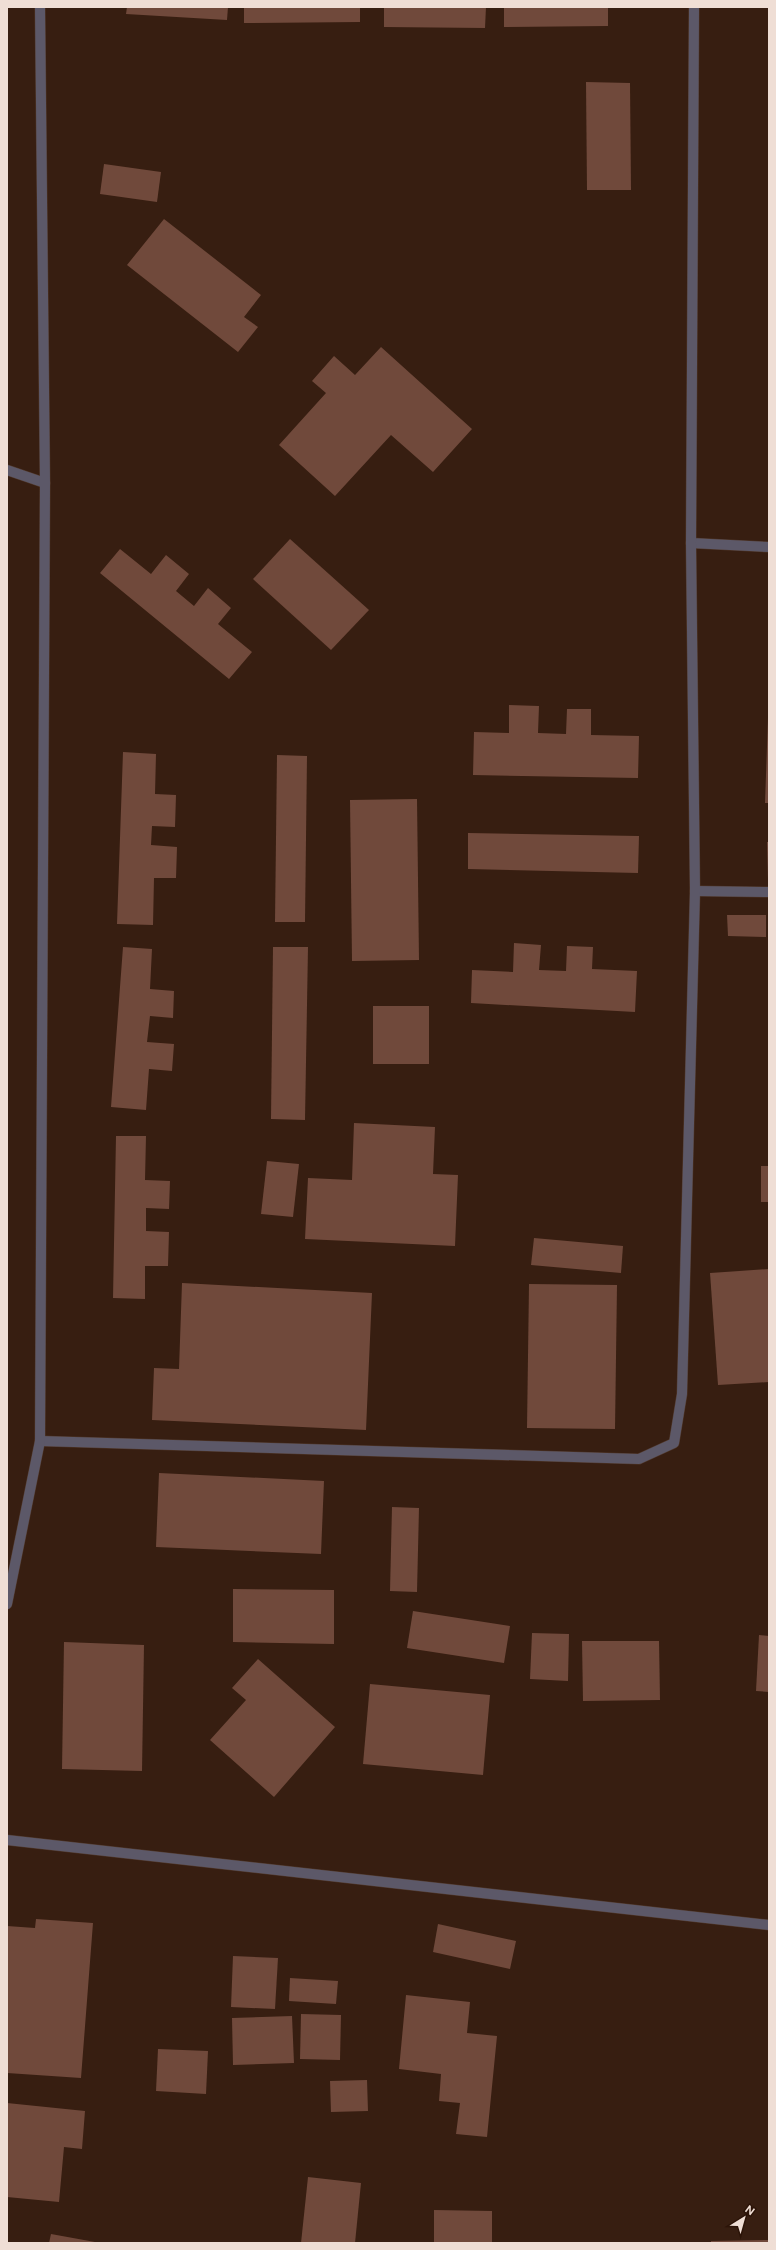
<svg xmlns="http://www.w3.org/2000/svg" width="776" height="2250" viewBox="0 0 776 2250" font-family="Figtree,sans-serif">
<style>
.building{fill:#70493b}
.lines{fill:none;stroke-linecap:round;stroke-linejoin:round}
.minor-casing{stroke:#51392c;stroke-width:11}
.minor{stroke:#5c5868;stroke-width:10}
</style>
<rect width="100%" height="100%" fill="#371e11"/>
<!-- building -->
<g class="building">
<polygon points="127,7 228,7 227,20 126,14"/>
<polygon points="244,7 360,7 360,22 244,23"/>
<polygon points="384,7 486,7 485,28 384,27"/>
<polygon points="504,7 608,7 608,26 504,27"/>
<polygon points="586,82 630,83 631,190 587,190"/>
<polygon points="104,164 161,172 157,202 100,194"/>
<polygon points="164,219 261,295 244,317 258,327 238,352 127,265"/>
<polygon points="381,347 472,429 433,472 391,435 335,496 279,445 326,393 312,381 334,356 355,375"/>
<polygon points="290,539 369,610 331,650 253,579"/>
<polygon points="120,549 151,574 166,555 189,574 176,591 194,606 208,588 231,608 218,624 252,652 229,679 100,573"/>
<polygon points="509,705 539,706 538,733 566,734 567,709 591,709 591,735 639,736 638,778 473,775 474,732 509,733"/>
<polygon points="768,718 769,718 769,803 765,803"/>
<polygon points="123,752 156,754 155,794 176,795 175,827 152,826 151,845 177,847 176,878 154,878 153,925 117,924"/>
<polygon points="277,755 307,756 305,922 275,922"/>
<polygon points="417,799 419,960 352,961 350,800"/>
<polygon points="468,833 639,836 638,873 468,869"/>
<polygon points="767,842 769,842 769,880 768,880"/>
<polygon points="727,915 766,915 766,937 728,936"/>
<polygon points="514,943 541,945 539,970 566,971 567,946 593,947 592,969 637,971 635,1012 471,1003 472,970 513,972"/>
<polygon points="123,947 152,949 150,989 174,991 173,1018 150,1016 147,1042 174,1044 172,1071 149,1069 146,1110 111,1107"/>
<polygon points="273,947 308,947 305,1120 271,1119"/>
<rect x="373" y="1006" width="56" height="58"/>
<polygon points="354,1123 435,1127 433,1174 458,1175 455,1246 305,1239 308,1178 352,1180"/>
<polygon points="116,1136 146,1136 145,1180 170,1181 169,1209 146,1208 146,1231 169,1232 168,1266 145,1266 145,1299 113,1298"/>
<polygon points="267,1161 299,1164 293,1217 261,1214"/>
<rect x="761" y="1166" width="8" height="36"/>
<polygon points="534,1238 623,1246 621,1273 531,1265"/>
<polygon points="769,1269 769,1382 718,1385 710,1273"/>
<polygon points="182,1283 372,1293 366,1430 152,1420 154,1368 179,1369"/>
<polygon points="529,1284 617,1285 615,1429 527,1428"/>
<polygon points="159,1473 324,1481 321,1554 156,1547"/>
<polygon points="392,1507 419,1508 417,1592 390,1591"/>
<polygon points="233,1589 334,1590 334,1644 233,1642"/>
<polygon points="413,1611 510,1626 504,1663 407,1648"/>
<polygon points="532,1633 569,1634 568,1681 530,1679"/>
<polygon points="759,1635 769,1636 769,1692 756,1691"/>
<polygon points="582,1641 659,1641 660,1700 583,1701"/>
<polygon points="64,1642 144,1645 142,1771 62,1769"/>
<polygon points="258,1659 335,1727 274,1797 210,1740 246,1700 232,1688"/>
<polygon points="370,1684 490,1695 483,1775 363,1764"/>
<polygon points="36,1919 93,1923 81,2078 7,2073 7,1926 35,1928"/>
<polygon points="438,1924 516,1941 510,1969 433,1952"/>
<polygon points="233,1956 278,1958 275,2009 231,2007"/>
<polygon points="290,1978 338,1981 336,2004 289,2001"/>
<polygon points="406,1995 470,2002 467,2033 497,2036 487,2137 456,2134 460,2103 439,2101 441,2074 399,2069"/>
<polygon points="301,2014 341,2015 340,2060 300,2059"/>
<polygon points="292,2016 294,2063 233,2065 232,2018"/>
<polygon points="158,2049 208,2051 206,2094 156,2091"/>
<polygon points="367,2080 368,2111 331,2112 330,2081"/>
<polygon points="7,2103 85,2111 82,2149 64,2147 59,2202 7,2197"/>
<polygon points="308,2177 361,2183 355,2243 301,2243"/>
<polygon points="434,2210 492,2211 492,2243 434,2243"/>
<polygon points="51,2234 95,2242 95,2243 49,2243"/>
<polygon points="769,2240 769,2243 711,2243 711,2241"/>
</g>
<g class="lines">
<defs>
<g id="minor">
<polyline points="7,470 45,483"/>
<polyline points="691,543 769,547"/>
<polyline points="695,891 769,892"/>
<polyline points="40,1441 639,1459 674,1443 682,1394 695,891 691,543 694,7"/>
<polyline points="7,1604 40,1441 45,483 40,7"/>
<polyline points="7,1840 769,1925"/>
</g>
</defs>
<!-- minor casing -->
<use href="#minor" class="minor-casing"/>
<!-- minor -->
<use href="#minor" class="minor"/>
</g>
<!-- border -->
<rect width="776" height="2250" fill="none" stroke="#efded5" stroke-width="16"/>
<!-- north arrow -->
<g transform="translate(744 2218) rotate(37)" stroke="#2c1408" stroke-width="3" paint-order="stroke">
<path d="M0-3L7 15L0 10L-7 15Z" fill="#efded5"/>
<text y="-6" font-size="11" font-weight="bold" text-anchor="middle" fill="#efded5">N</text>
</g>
</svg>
